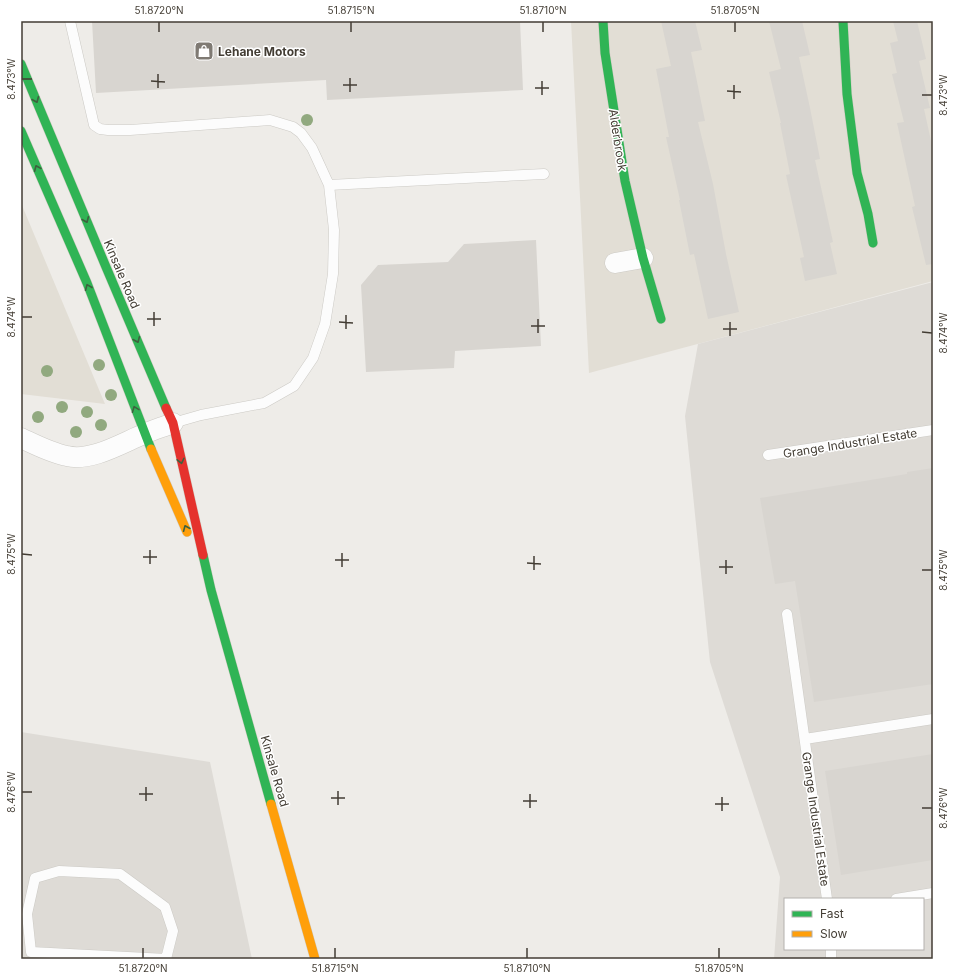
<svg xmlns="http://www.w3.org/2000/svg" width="954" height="980" font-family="Inter,sans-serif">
<rect width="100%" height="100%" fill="#eeece8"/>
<path fill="#e2ded5" d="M571,21H933V281L589,373Z
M21,203L105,404L21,394Z"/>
<path fill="#dedbd6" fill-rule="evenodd" d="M933,282V959H774L780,877L710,662L685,416L698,344ZM785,899H923V949H785Z
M21,732L210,762L252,959H21Z"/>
<path fill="#d8d5d0" d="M92,21H520L523,90L327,100L326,80L96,93Z
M661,21H695L702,50L691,52L705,121L698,122L713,184L726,254L739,312L708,319L694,254L690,255L679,200H680L666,137H669L656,69L671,66Z
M769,21H802L810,55L799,57L810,108L820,159L815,160L833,242L830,243L837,274L805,281L800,258L804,257L786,175L790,174L780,123H781L769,72L781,69Z
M893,21H917L926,59L919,61L930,108L924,109L933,150V264L926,265L912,207L915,206L897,123L904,122L892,74L897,73L890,43L898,41Z
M536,240L541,346L455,351L454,368L366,372L361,285L378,265L448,262L464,244Z
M933,468V684L814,702L795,581L775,584L760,498L907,474V472Z
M933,754V860L841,875L825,771Z"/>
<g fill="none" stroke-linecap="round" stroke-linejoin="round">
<g stroke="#cccac5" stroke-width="11">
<path id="lane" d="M70,21L94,125L100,129L108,130H130L270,120L293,127L301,133L312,148L329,185L334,230L333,274L325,324L313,358L294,386L264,403L201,415L173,423
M329,185L544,174
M768,455L933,430
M787,614L827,899
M805,739L933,719
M896,899L933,893
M831,949V959
M166,959L173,931L165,907L120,874L59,871L35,878L27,914L31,952L166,959H167"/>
</g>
<g stroke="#cccac5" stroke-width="21">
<path id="street" d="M615,263L643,258
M21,438C36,445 51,453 67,456C91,462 122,443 144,434C153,430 163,427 173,423"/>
</g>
<g stroke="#cfcac0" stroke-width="10">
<path id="fast" d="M603,21L605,53L625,181L643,258L661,319
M843,21L847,94L857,173L868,214L873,243
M21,64L106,267L166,408
M21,131L87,283L151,449
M203,555L211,590L271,804"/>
</g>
<g stroke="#cfcac0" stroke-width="10">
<path id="slow" d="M151,449L187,532
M271,804L315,959"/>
</g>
<g stroke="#cfcac0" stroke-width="10">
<path id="jam" d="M166,408L173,423L203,555"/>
</g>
<use href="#lane" stroke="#fcfcfc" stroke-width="10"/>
<use href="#street" stroke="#fcfcfc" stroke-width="20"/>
<use href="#fast" stroke="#30b455" stroke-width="9"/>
<use href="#slow" stroke="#ff9f0a" stroke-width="9"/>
<use href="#jam" stroke="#e5322d" stroke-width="9"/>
</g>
<g fill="#91a97f">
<circle cx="307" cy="120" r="6"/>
<circle cx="99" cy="365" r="6"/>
<circle cx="47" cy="371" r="6"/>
<circle cx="111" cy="395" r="6"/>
<circle cx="62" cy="407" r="6"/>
<circle cx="87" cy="412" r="6"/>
<circle cx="38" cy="417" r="6"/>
<circle cx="101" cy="425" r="6"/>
<circle cx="76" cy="432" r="6"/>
</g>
<defs><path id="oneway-chevron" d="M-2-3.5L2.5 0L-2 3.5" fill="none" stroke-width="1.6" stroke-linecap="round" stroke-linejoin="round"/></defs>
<g stroke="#3d613e">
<use href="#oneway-chevron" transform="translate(36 100) rotate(67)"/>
<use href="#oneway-chevron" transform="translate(37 168) rotate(-113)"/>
<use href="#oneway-chevron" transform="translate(86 220) rotate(67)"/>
<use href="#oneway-chevron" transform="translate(88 287) rotate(-112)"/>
<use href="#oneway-chevron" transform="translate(137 340) rotate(67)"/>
<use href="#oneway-chevron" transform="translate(135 409) rotate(-111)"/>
<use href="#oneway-chevron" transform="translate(181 461) rotate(77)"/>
<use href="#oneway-chevron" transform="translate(186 528) rotate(-113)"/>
</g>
<path fill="none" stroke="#433d34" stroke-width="1.5" d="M159,32V22M351,32V22M543,32V22M735,32V22M22,79H32M151,81L165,82M343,85H357M158,88V74M535,88H549M727,91L741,92M350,92V78M542,95V81M922,95H932M734,99V85M22,317H32M147,319H161M339,322L353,323M154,326V312M531,326H545M346,329V315M723,329H737M922,332L932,333M538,333V319M730,336V322M22,554L32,555M143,557H157M335,560H349M527,563L541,564M150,564V550M342,567V553M719,567H733M534,570V556M922,570H932M726,574V560M22,792H32M139,794H153M331,798H345M146,801V787M523,801H537M715,804H729M338,805V791M530,808V794M922,808H932M722,811V797M143,958V948M335,958V948M527,958V948M719,958V948"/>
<defs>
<g id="shop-square" transform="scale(1)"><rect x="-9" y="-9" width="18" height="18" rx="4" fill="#7f7a73" stroke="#fff"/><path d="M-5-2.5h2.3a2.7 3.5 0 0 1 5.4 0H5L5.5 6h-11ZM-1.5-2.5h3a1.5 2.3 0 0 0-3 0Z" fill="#fff"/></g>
</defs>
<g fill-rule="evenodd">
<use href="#shop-square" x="204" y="51"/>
</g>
<g text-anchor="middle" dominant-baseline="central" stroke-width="3" stroke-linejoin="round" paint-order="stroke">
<g font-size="12" font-weight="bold" fill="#433d34" stroke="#fff" text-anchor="start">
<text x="218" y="51">Lehane Motors</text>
</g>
<g font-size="12" fill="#433d34" stroke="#fff">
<text transform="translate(618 140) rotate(81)">Alderbrook</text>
<text transform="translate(122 274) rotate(67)">Kinsale Road</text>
<text transform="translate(850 443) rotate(-9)">Grange Industrial Estate</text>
<text transform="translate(275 771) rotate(74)">Kinsale Road</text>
<text transform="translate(816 819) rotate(82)">Grange Industrial Estate</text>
</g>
</g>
<rect width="954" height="980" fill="none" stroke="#ffffff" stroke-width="44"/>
<rect x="784" y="898" width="140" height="52" fill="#ffffff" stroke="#b4b1ae"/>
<rect x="792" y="911" width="20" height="6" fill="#30b455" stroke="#b4b1ae"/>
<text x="820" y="918" font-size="12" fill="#433d34">Fast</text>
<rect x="792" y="931" width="20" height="6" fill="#ff9f0a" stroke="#b4b1ae"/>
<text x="820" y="938" font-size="12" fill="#433d34">Slow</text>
<rect x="22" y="22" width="910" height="936" fill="none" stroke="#433d34" stroke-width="1.5"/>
<g font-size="10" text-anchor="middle" fill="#433d34">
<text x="159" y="14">51.8720°N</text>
<text x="351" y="14">51.8715°N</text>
<text x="543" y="14">51.8710°N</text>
<text x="735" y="14">51.8705°N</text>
<text transform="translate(11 79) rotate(-90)" y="4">8.473°W</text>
<text transform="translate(943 95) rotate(-90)" y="4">8.473°W</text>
<text transform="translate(11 317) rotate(-90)" y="4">8.474°W</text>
<text transform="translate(943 333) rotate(-90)" y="4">8.474°W</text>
<text transform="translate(11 554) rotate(-90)" y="4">8.475°W</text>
<text transform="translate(943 570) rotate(-90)" y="4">8.475°W</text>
<text transform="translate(11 792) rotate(-90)" y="4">8.476°W</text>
<text transform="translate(943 808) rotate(-90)" y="4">8.476°W</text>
<text x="143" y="972">51.8720°N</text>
<text x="335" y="972">51.8715°N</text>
<text x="527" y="972">51.8710°N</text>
<text x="719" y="972">51.8705°N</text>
</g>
</svg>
